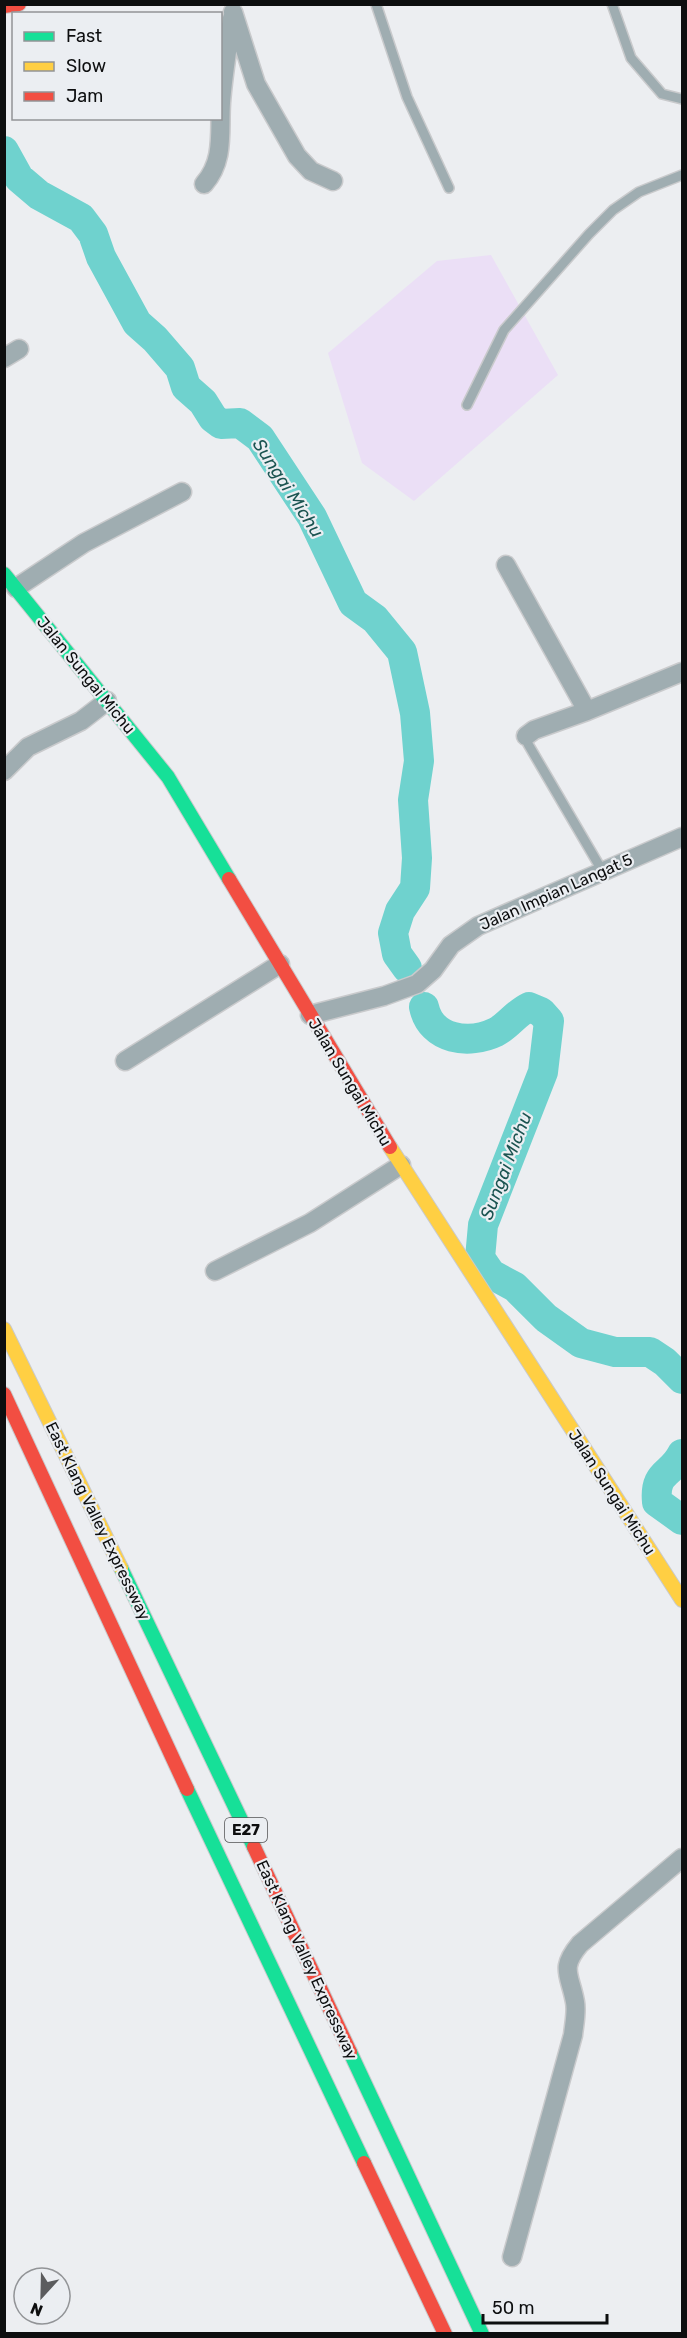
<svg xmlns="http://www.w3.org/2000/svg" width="687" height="2338" font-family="Rubik,sans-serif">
<rect width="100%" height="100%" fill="#eceef1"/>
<path fill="#ebdff6" d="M491,255L558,375L414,501L362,463L328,353L437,261Z"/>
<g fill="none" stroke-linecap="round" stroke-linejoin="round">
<path stroke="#6fd2ce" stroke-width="30" d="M4,151L19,178L39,195L81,218L93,234L101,257L137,323L155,339L180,368L186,387L203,402L213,418L221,424L240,423L260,438L312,517L353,603L375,619L402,652L415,713L419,761L413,800L417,858L415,888L400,911L393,933L397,954L407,968
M424,1007C431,1040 469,1045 496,1032C508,1026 516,1013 529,1007L541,1012L549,1021L543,1072L483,1225L480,1258L491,1274L515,1287L546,1318L581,1343L615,1352H650L665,1362L682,1379
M682,1454C671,1476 654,1471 657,1502L682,1520"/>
<g stroke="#c9cacc" stroke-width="12">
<path id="lane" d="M376,4L407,97L449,188
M612,4L631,58L662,94L682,99
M467,405L504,330L589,234L613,210L639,192L682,175
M526,736L528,744L603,872"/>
</g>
<g stroke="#c9cacc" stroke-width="21">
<path id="street" d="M233,12L256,84L297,156L311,171L333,181
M204,184C225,160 219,132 221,103C223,75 228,46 232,18
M4,358L19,349
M506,565L587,711
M16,588L84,543L182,492
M526,736L534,730L587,711L682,672
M4,771L28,747L81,721L107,701
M310,1015L384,996L417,984L433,970L451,945L478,926L682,837
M125,1061L280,964
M215,1271L310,1223L401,1165
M512,2257L573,2035C574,2025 577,2012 575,2002C570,1974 559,1969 580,1944L682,1858"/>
</g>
<g stroke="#c9cacc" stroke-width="16">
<path id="fast" d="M4,574L168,777L229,879
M121,1568L254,1847
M187,1789L364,2163
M350,2052L482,2334"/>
</g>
<g stroke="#c9cacc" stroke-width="16">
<path id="slow" d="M390,1147L682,1600
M4,1329L121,1568"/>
</g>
<g stroke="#c9cacc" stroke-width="16">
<path id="jam" d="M4,6L19,4
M229,879L390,1147
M4,1394L187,1789
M254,1847L350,2052
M364,2163L445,2334"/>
</g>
<use href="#lane" stroke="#9fadb1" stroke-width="9"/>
<use href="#street" stroke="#9fadb1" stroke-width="18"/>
<use href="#fast" stroke="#16e098" stroke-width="14"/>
<use href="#slow" stroke="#ffcf43" stroke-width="14"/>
<use href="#jam" stroke="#f24e42" stroke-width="14"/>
</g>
<g text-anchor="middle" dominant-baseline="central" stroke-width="4.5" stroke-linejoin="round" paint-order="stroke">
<rect fill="#ebeef2" stroke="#505153" stroke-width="1.5" x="225" y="1818" width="42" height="24" rx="4.5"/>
<g font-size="15" font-weight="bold" fill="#0d0e0f">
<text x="246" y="1830">E27</text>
</g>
<g font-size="16" fill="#0d0e0f" stroke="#ebeef2">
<text transform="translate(86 675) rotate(51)">Jalan Sungai Michu</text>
<text transform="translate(556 892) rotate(-24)">Jalan Impian Langat 5</text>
<text transform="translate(350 1082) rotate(59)">Jalan Sungai Michu</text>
<text transform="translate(612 1492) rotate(57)">Jalan Sungai Michu</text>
<text transform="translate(98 1521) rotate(64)">East Klang Valley Expressway</text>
<text transform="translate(307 1960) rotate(65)">East Klang Valley Expressway</text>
</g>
<g font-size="18" font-style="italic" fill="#1b5451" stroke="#ebeef2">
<text transform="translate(288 488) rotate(57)">Sungai Michu</text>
<text transform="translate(506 1166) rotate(-69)">Sungai Michu</text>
</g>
</g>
<rect width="687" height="2338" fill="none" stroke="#0d0e0f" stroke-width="12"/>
<rect x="12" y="12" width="210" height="108" fill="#ebeef2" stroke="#929497" stroke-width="1.5"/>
<rect x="24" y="32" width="30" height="9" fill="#16e098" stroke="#929497" stroke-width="1.5"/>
<text x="66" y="42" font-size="18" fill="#0d0e0f">Fast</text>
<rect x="24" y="62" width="30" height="9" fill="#ffcf43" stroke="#929497" stroke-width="1.5"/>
<text x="66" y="72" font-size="18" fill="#0d0e0f">Slow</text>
<rect x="24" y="92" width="30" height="9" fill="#f24e42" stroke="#929497" stroke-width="1.5"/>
<text x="66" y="102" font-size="18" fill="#0d0e0f">Jam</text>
<g transform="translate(42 2296) rotate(202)"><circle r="28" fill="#ebeef2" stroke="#929497" stroke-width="1.5"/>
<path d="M0-4.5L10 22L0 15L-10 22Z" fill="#5b5c5e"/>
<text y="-9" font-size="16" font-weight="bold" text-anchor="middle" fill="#0d0e0f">N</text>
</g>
<path d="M483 2314v9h124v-9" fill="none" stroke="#0d0e0f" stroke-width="3"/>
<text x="492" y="2314" font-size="18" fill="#0d0e0f" stroke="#ebeef2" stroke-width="4.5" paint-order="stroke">50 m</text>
</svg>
